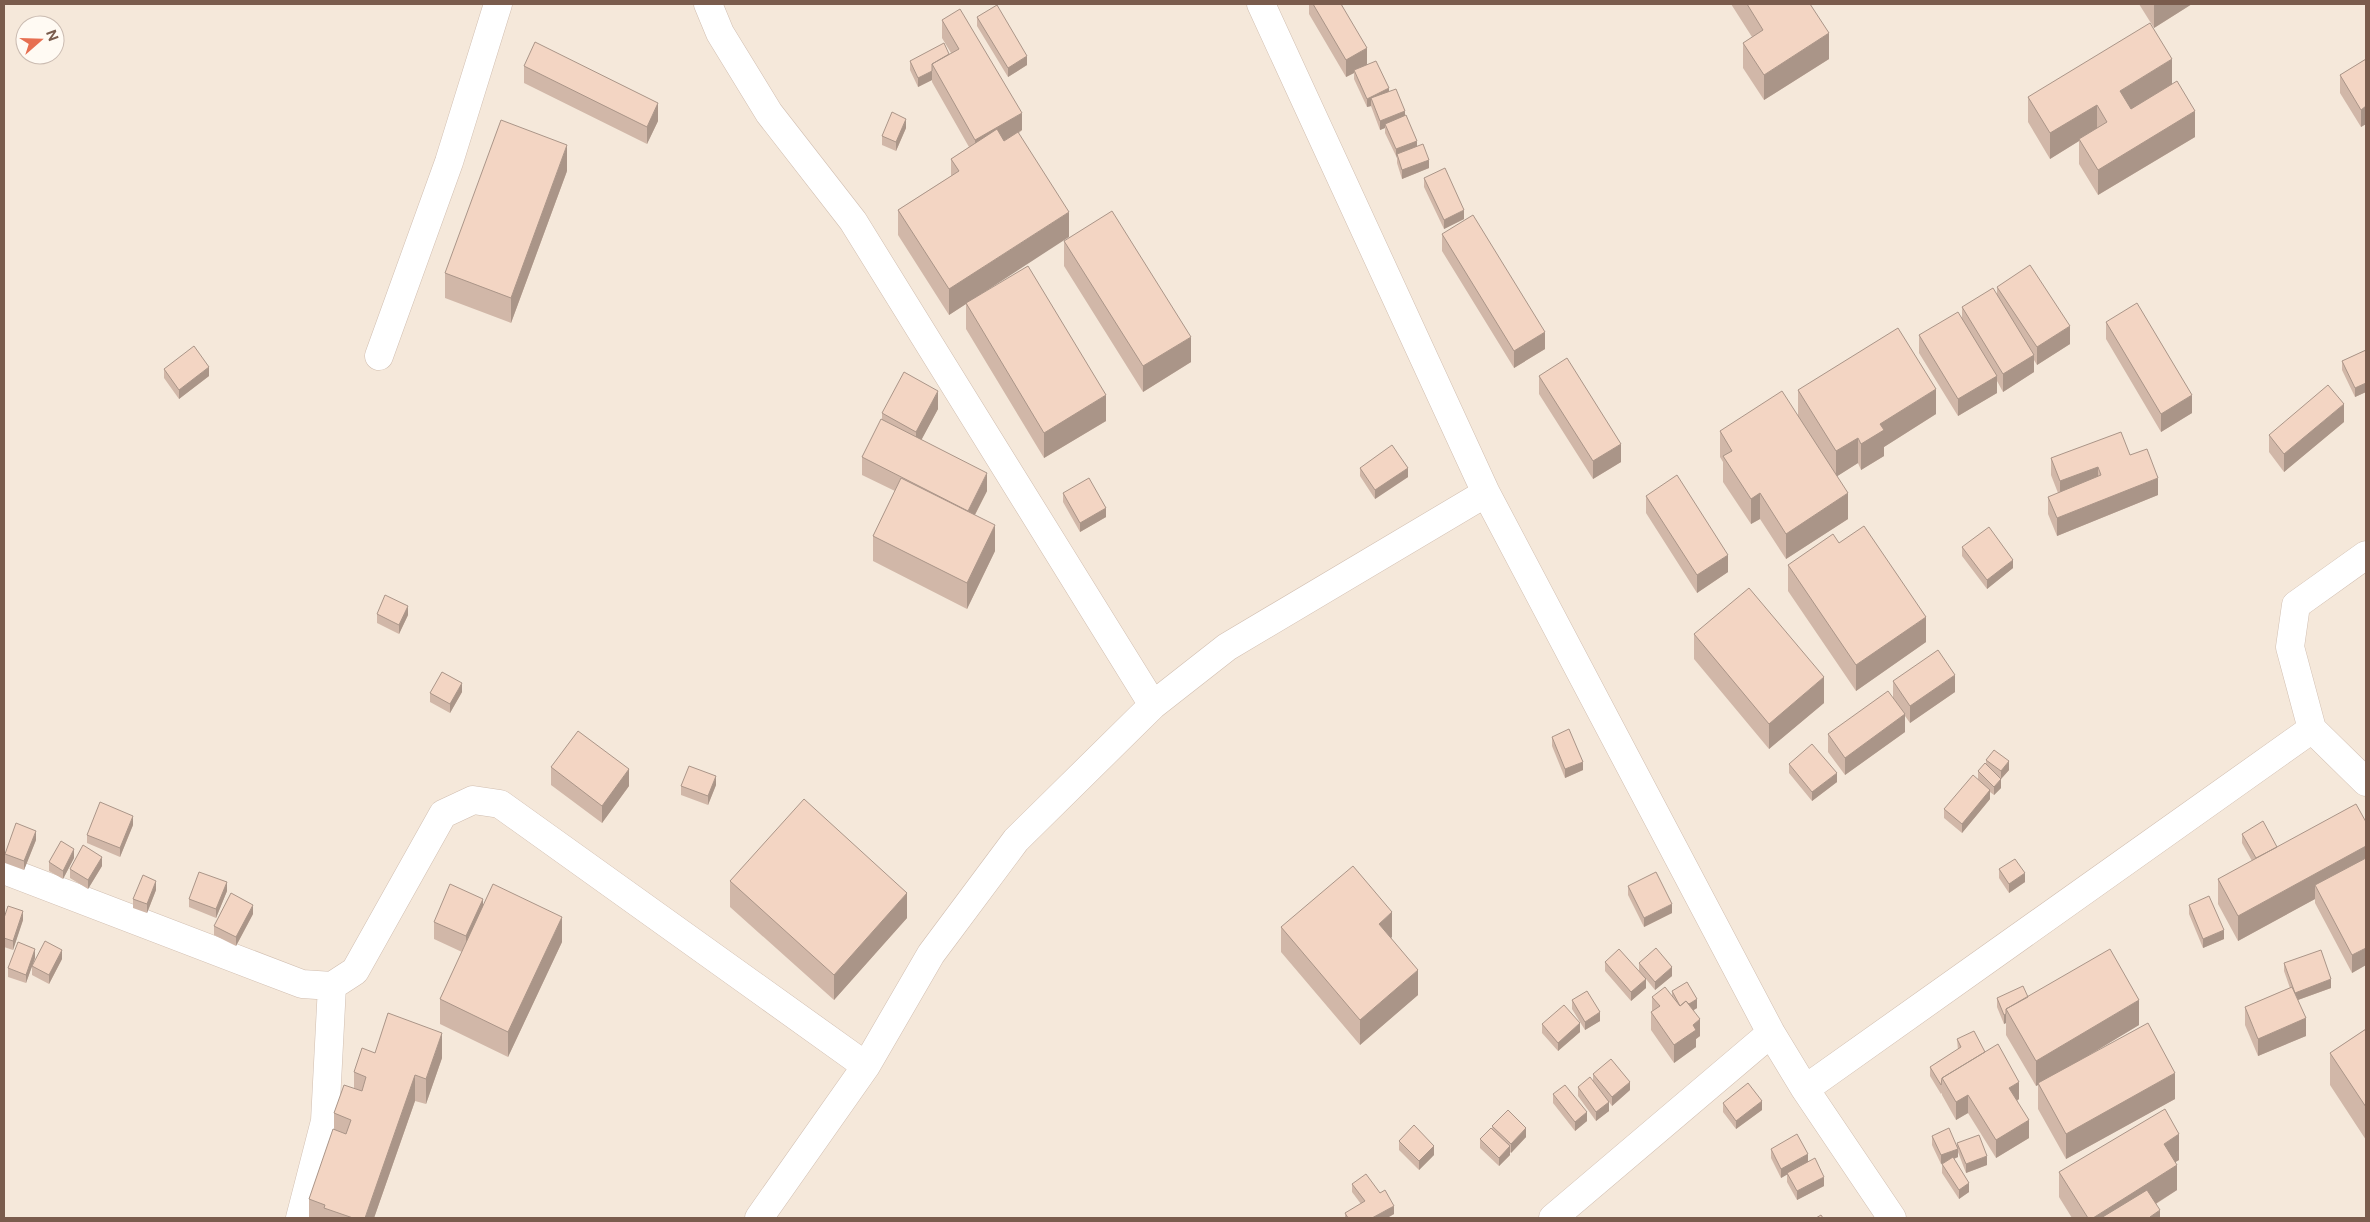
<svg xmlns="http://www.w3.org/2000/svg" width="2370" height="1222" font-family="'Public Sans',sans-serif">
<rect width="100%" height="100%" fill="#fdf6ec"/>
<path fill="#f5e8da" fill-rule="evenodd" d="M4,4H2366V1218H4ZM25,25H55V55H25Z"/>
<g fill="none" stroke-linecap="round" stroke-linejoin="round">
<g stroke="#d1beb0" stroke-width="29">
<path id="minor" d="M708,4L720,33L769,113L853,221L1153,705
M1261,4L1486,493L1771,1033L1805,1089L1892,1218
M379,356L449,162L498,4
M2312,729L2366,782
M4,870L302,984L332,986L355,971L443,814L473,800L500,804L866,1066
M1805,1089L2312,729L2290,647L2296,605L2366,555
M300,1218L325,1121L332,986
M759,1218L866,1066L931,954L1016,840L1153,705L1227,647L1486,493
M1553,1218L1771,1033"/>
</g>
<use href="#minor" stroke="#fff" stroke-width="28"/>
</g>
<path fill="#d1b7a8" d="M1309,4H1341L1367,65L1389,91L1405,116L1417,146L1429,168L1402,179L1397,163V158L1385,133V128L1380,130L1371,106L1367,107L1354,79V73L1346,77L1309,14Z
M1731,4H1810L1829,59L1764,100L1743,68V43L1752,37Z
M2139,4H2192L2154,28Z
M977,17L1027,65L1008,77L977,26Z
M942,20L1022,130L1019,133L976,297L1106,421L1044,458L966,329V304L949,315L898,235V210L951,176V159L969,147L932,82V80L918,87L910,70V61L949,54L951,53L942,38Z
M2366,59V124L2361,127L2340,93V75Z
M524,66L658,121L647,144L524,83Z
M2172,84L2195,137L2098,195L2079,164V141L2050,159L2028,122V97Z
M906,128L896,151L882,145V136Z
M567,171L511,323L445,298V273Z
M1424,178L1464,219L1444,229L1424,187Z
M1442,234L1545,349L1514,368L1442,251Z
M1064,241L1191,362L1143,392L1064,266Z
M1997,287L2070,344L2037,365L2034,360V372L2003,392L1997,381V393L1958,416L1919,353V335L1962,318V307L1997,296Z
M2106,322L2192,413L2161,432L2106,339Z
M2366,350V392L2355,397L2342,370V361Z
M164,369L209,376L179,399L164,378Z
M1539,376L1621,462L1593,479L1539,394Z
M1798,390L1936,414L1884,447V456L1861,470L1858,463L1837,476L1848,519L1786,559L1760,519L1751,524L1723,482V462L1720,457V431L1798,415Z
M938,409L921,440L987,491L975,515L995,551L967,609L873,561V536L895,491L862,475V457L882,419V413Z
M2344,422L2284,472L2269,452V435Z
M2130,455L2158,495L2057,536L2048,514V497L2058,493L2051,475V458Z
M1360,468L1408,477L1375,499L1360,476Z
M1063,493L1106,517L1080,532L1063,502Z
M1646,496L1728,572L1697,593L1646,513Z
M1839,543L1926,642L1856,691L1788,591V565Z
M1962,547L2013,568L1987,589L1962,556Z
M377,614L408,615L399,634L377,623Z
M1694,634L1824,703L1769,749L1694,659Z
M1893,681L1955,692L1910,723L1905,716V732L1845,775L1828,752V734L1893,698Z
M462,692L450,713L430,702V693Z
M1552,737L1583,770L1565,778L1552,746Z
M1986,760L2009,770L2001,779V788L1994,795L1990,792V799L1962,833L1944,818V809L1978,779V771L1986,765Z
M1789,764L1837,782L1812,801L1789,773Z
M551,767L629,786L602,823L551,785Z
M716,785L708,805L681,795V786Z
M2366,822V965L2352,973L2315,903V899L2238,941L2218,904V879L2252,861L2242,843V834L2277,847Z
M133,825L120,857L87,843V835Z
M36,840L24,870L5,863V854Z
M74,858L63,879L49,871V862Z
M102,866L88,889L70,878V869Z
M1999,869L2025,882L2009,893L1999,878Z
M730,881L907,918L834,1000L730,907Z
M1628,886L1672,913L1644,927L1628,895Z
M156,890L147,913L133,908V899Z
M227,891L216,918L189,907V899Z
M2189,905L2224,939L2203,948L2189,914Z
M483,908L562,942L508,1057L440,1024V999L462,952L434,939V922Z
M253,914L236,946L214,935V926Z
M4,918L23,920L13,950L4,947Z
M1281,927L1392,937L1391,938L1418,995L1360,1045L1281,952Z
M35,958L26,983L8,977V968Z
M62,959L49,984L32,975V966Z
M1605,962L1639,972V963L1672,976L1655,990L1646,979V988L1631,1001L1605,971Z
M2284,963L2331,988L2298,1000L2306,1036L2258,1056L2245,1025V1007L2290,988L2284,971Z
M1672,991L1697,1008L1694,1010L1700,1036L1696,1039V1047L1674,1063L1651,1030V1012L1652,1011V997L1672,996Z
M2028,997L2139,1025L2086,1057L2175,1099L2066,1159L2038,1109V1085L2036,1086L2006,1035V1023L2004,1024L1997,1007V998Z
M1572,1000L1600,1021L1585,1030L1572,1009Z
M1542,1024L1580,1032L1558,1051L1542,1033Z
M2366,1029V1140L2330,1085V1053Z
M1957,1039L1985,1052L2019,1099L2017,1101L2029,1138L1996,1158L1968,1113L1956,1120L1942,1095V1093L1941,1094L1930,1076V1067L1958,1050Z
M375,1053L442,1058L426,1104L415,1101L374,1218H309V1199L334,1130V1113L354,1088V1072Z
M1593,1074L1630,1090L1612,1106L1609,1102V1111L1596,1121L1578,1096V1087L1593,1081Z
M1553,1094L1587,1121L1575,1131L1553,1103Z
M1723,1103L1762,1110L1736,1129L1723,1112Z
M1492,1126L1526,1137L1511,1153L1510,1152V1155L1499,1166L1480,1148V1139L1492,1129Z
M1932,1136L1957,1148V1143L1987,1165L1966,1173L1958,1152V1157L1954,1159L1969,1192L1959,1199L1942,1173V1164L1944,1163L1941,1164L1932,1145Z
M1399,1141L1434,1155L1419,1170L1399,1150Z
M1771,1149L1808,1162L1824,1186L1797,1200L1787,1182V1174L1781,1178L1771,1158Z
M2179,1160L2175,1162L2177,1190L2156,1204L2160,1218H2072L2059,1197V1172Z
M1352,1184L1380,1193L1394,1214L1387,1218H1345V1213L1361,1204L1352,1192Z"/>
<path fill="#aa9588" d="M2154,4H2192L2154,28Z
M1829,33V59L1764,100V75Z
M1367,48V65L1354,70V73L1346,77V60Z
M1027,56V65L1008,77V68Z
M2172,59V85L2120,116V91Z
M932,71V80L918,87V78Z
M1389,88V97L1371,98V106L1367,107V99Z
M658,103V121L647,144V127Z
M2097,105V130L2079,139V141L2050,159V133Z
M2366,106V124L2361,127V110Z
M1405,111V120L1385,124V128L1380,130V121Z
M2195,111V137L2098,195V170Z
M1022,113V130L975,158V140Z
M906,119V128L896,151V142Z
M1417,141V150L1397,154L1396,158V149Z
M567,145V171L511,323V298Z
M1429,160V168L1402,179V170Z
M1464,210V219L1444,229V220Z
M1069,212V237L949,315V289Z
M2070,326V344L2037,365V347Z
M1545,332V349L1514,368V351Z
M1191,337V362L1143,392V366Z
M2034,355V372L2003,392V374Z
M209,367V376L179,399V390Z
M1997,376V393L1958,416V399Z
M2366,383V392L2355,397V388Z
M1936,389V414L1884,447V456L1861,470V444L1880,424Z
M938,391V409L916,450V432Z
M1106,395V421L1044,458V433Z
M2192,395V413L2161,432V414Z
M2344,404V422L2284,472V454Z
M1858,438V463L1836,477V451Z
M1621,444V462L1593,479V461Z
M2098,467V484L2060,498V481Z
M1408,468V477L1375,499V490Z
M987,473V491L968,528V511Z
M2158,478V495L2057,536V518Z
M1760,493V519L1751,524V499Z
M1848,493V519L1786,559V534Z
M1106,508V517L1080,532V523Z
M995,525V551L967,609V583Z
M1728,555V572L1697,593V575Z
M2013,560V568L1987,589V580Z
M408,606V615L399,634V625Z
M1926,617V642L1856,691V665Z
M1955,675V692L1910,723V706Z
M1824,677V703L1769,749V724Z
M462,683V692L450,713V704Z
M1905,714V732L1845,775V758Z
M2009,761V770L2001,779V788L1994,795V787L2001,779V771Z
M1583,762V770L1565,778V769Z
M629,769V786L602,823V806Z
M1837,773V782L1812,801V792Z
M716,776V785L708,805V796Z
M1990,790V799L1962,833V824Z
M133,816V825L120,857V848Z
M36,831V840L24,870V861Z
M2366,846V871L2315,885V899L2238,941V916Z
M74,849V858L63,879V871Z
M102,857V866L88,889V880Z
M2025,873V882L2009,893V884Z
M156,881V890L147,913V904Z
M227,882V891L216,918V909Z
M907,893V918L834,1000V975Z
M483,899V916L466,954V936Z
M1672,904V913L1644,927V918Z
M253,905V914L236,946V937Z
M23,911V920L13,950V941Z
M1392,912V937L1379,949V924Z
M562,917V942L508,1057V1032Z
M2224,930V939L2203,948V939Z
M2366,948V965L2352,973V955Z
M35,949V958L26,983V975Z
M62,950V959L49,984V975Z
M1672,967V976L1655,990V982Z
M1418,970V995L1360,1045V1020Z
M1646,979V988L1631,1001V992Z
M2331,979V988L2295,1001V993Z
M1697,999V1008L1682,1017V1008Z
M2139,1000V1025L2039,1085L2038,1083V1085L2036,1086V1061Z
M1600,1012V1021L1585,1030V1022Z
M2006,1014V1023L2004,1024V1015Z
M2306,1018V1036L2258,1056V1039Z
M1700,1019V1036L1696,1039V1047L1674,1063V1045L1693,1025Z
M1580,1023V1032L1558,1051V1043Z
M442,1033V1058L426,1104V1079Z
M2175,1073V1099L2066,1159V1134Z
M415,1075V1101L374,1218H365Z
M1630,1082V1090L1612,1106V1097Z
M2019,1082V1099L2009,1105V1088Z
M1968,1095V1113L1956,1120V1102Z
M1762,1101V1110L1736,1129V1121Z
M1609,1102V1111L1596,1121V1112Z
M1587,1112V1121L1575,1131V1122Z
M2029,1120V1138L1996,1158V1140Z
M1526,1128V1137L1511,1153V1144Z
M2179,1134V1160L2164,1169V1144Z
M1434,1146V1155L1419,1170V1161Z
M1510,1146V1155L1499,1166V1158Z
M1958,1149V1157L1941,1164V1155Z
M1808,1154V1163L1781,1178V1169Z
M1987,1156V1165L1966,1173V1164Z
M2177,1165V1190L2133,1218H2093Z
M1824,1177V1186L1797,1200V1191Z
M1969,1183V1192L1959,1199V1190Z
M1394,1206V1214L1387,1218H1372Z
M2160,1210V1218H2150V1217Z"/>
<path fill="#f3d5c3" stroke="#aa9588" d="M1313,4H1341L1367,48L1346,60Z
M1747,4H1810L1829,33L1764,75L1743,43L1763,30Z
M997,5L1027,56L1008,68L977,17Z
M960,9L1022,113L975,140L932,64L959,49L942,20Z
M2150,23L2172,59L2120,91L2131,109L2177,81L2195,111L2098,170L2079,139L2107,122L2097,105L2050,133L2028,97Z
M535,42L658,103L647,127L524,66Z
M944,43L949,54L932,64V71L918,78L910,61Z
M2366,59V106L2361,110L2340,75Z
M1376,61L1389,88L1367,99L1354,70Z
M1396,89L1405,111L1380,121L1371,98Z
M892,112L906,119L896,142L882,136Z
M1406,115L1417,141L1396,149L1385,124Z
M501,120L567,145L511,298L445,273Z
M997,129L1004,141L1018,132L1069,212L949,289L898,210L959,171L951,159Z
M1423,144L1429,160L1402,170L1397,154Z
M1445,168L1464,210L1444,220L1424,178Z
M1112,211L1191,337L1143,366L1064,241Z
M1473,215L1545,332L1514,351L1442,234Z
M2030,265L2070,326L2037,347L1997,287Z
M1028,266L1106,395L1044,433L966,303Z
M1993,288L2034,355L2003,374L1962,307Z
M2137,303L2192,395L2161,414L2106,322Z
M1958,312L1997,376L1958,399L1919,335Z
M1898,328L1936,389L1880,424L1884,430L1861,444L1858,438L1836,451L1798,390Z
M194,346L209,367L179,390L164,369Z
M2366,350V383L2355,388L2342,361Z
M1567,358L1621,444L1593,461L1539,376Z
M904,372L938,391L916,432L882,413Z
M2328,385L2344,404L2284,454L2269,435Z
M1782,391L1848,493L1786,534L1760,493L1751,499L1723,456L1732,451L1720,431Z
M881,419L987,473L968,511L862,457Z
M2121,432L2130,455L2147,449L2158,478L2057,518L2048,497L2101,475L2098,467L2060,481L2051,458Z
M1392,445L1408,468L1375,490L1360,468Z
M1677,475L1728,555L1697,575L1646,496Z
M901,478L995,525L967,583L873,536Z
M1089,478L1106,508L1080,523L1063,493Z
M1864,526L1926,617L1856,665L1788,565L1833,534L1839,543Z
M1989,527L2013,560L1987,580L1962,547Z
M1749,588L1824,677L1769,724L1694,634Z
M385,595L408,606L399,625L377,614Z
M1938,650L1955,675L1910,706L1893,681Z
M442,672L462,683L450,704L430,693Z
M1888,691L1905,714L1845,758L1828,734Z
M1569,729L1583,762L1565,769L1552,737Z
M578,731L629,769L602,806L551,767Z
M1812,744L1837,773L1812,792L1789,764Z
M1994,750L2009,761L2001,771L1986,760Z
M1985,763L2001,779L1994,787L1978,771Z
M689,766L716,776L708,796L681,786Z
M1973,775L1990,790L1962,824L1944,809Z
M804,799L907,893L834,975L730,881Z
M100,802L133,816L120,848L87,835Z
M2356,804L2366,822V846L2238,916L2218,879Z
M2263,821L2277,847L2256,858L2242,834Z
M16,823L36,831L24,861L5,854Z
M61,841L74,849L63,871L49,862Z
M83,845L102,857L88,880L70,869Z
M2366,858V948L2352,955L2315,885Z
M2015,859L2025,873L2009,884L1999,869Z
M1353,866L1392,912L1379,924L1418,970L1360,1020L1281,927Z
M199,872L227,882L216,909L189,899Z
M1656,872L1672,904L1644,918L1628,886Z
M143,875L156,881L147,904L133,899Z
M450,884L483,899L466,936L434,922Z
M493,884L562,917L508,1032L440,999Z
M231,893L253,905L236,937L214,926Z
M2209,896L2224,930L2203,939L2189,905Z
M8,906L23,911L13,941L4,938V918Z
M45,941L62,950L49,975L32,966Z
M18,942L35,949L26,975L8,968Z
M1656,948L1672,967L1655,982L1639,963Z
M1619,949L1646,979L1631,992L1605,962Z
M2110,949L2139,1000L2036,1061L2006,1009Z
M2321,950L2331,979L2295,993L2284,963Z
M1687,982L1697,999L1689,1004L1686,1001L1680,1006L1672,991Z
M2023,986L2028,997L2006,1009V1014L2004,1015L1997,998Z
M1665,987L1680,1006L1686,1001L1700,1019L1693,1025L1696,1030L1674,1045L1651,1012L1660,1006L1652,997Z
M2292,987L2306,1018L2258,1039L2245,1007Z
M1587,991L1600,1012L1585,1022L1572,1000Z
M1564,1005L1580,1023L1558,1043L1542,1024Z
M388,1013L442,1033L426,1079L415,1075L365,1218H353L324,1208L325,1205L309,1199L333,1129L346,1134L351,1120L334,1113L344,1085L362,1091L366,1077L354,1072L362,1048L375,1053Z
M2148,1023L2175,1073L2066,1134L2038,1083Z
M2366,1029V1107L2330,1053Z
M1974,1031L1985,1052L1942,1078L1941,1085L1930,1067L1961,1047L1957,1039Z
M1998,1044L2019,1082L2009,1088L2029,1120L1996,1140L1968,1095L1956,1102L1942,1078Z
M1611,1059L1630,1082L1612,1097L1593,1074Z
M1590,1077L1609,1102L1596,1112L1578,1087Z
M1748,1083L1762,1101L1736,1121L1723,1103Z
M1565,1085L1587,1112L1575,1122L1553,1094Z
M2165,1109L2179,1134L2164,1144L2177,1165L2093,1218H2088L2059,1172Z
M1508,1110L1526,1128L1511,1144L1492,1126Z
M1414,1125L1434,1146L1419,1161L1399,1141Z
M1491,1128L1510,1146L1499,1158L1480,1139Z
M1949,1128L1958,1149L1941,1155L1932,1136Z
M1797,1134L1808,1154L1781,1169L1771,1149Z
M1979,1135L1987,1156L1966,1164L1957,1143Z
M1953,1157L1969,1183L1959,1190L1942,1164Z
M1815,1158L1824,1177L1797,1191L1787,1173Z
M1366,1174L1380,1193L1385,1190L1394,1206L1372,1218H1348L1345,1213L1365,1201L1352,1184Z
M2147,1190L2160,1210L2150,1217V1218H2101Z
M1821,1215L1823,1218H1816Z"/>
<rect width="2370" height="1222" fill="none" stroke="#7a5c4d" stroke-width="10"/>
<g transform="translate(40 40) rotate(70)"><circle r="24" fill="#fffaf3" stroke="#cabbb1"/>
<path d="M0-4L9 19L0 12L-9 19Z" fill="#e76f51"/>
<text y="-8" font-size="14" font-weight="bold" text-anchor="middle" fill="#7a5c4d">N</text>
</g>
</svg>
